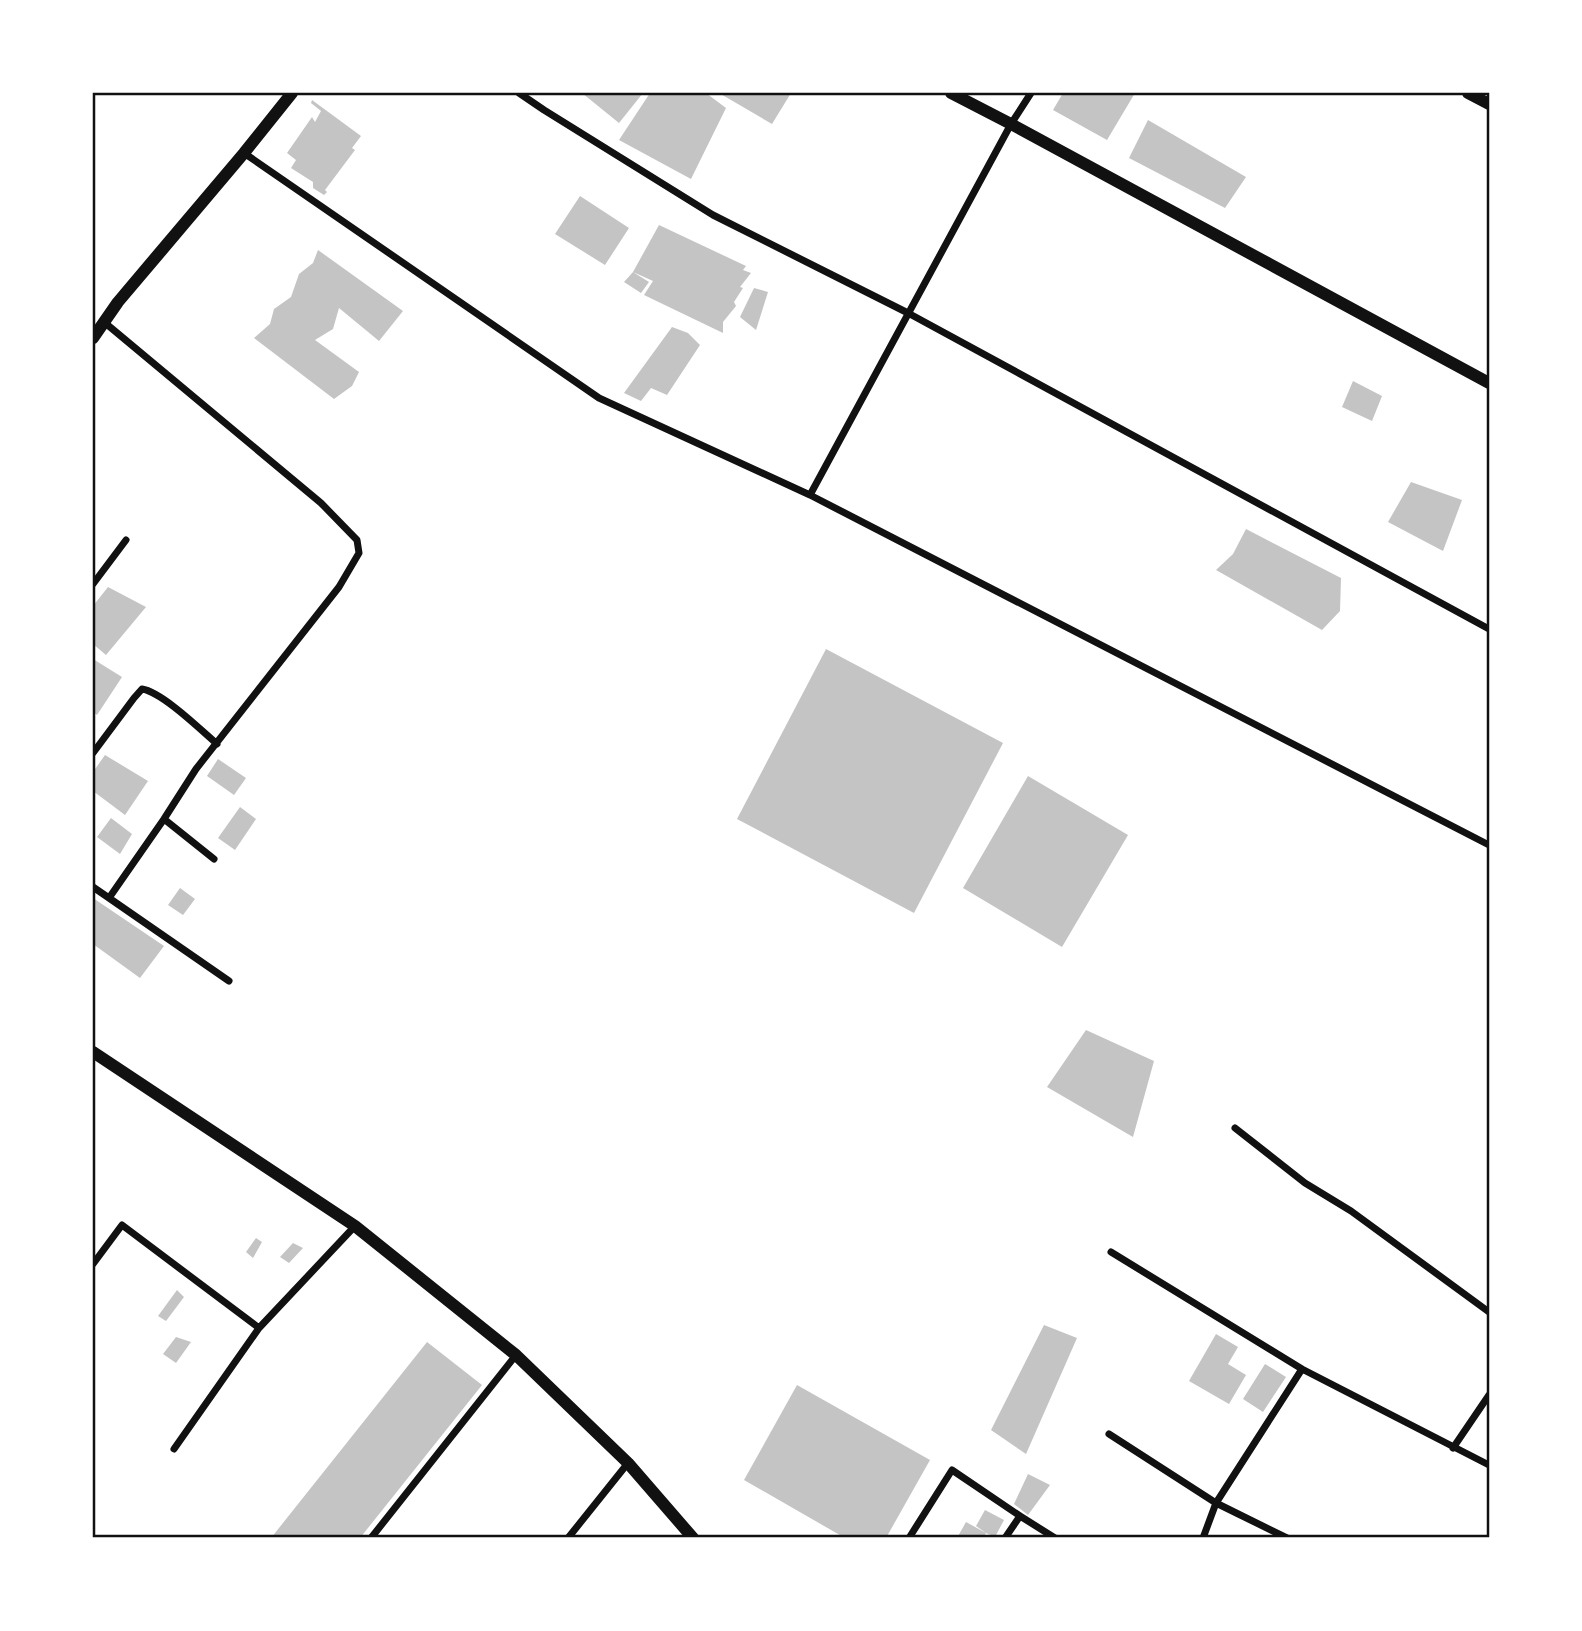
<svg xmlns="http://www.w3.org/2000/svg" width="1582" height="1631" font-family="Commissioner,sans-serif">
<rect width="100%" height="100%" fill="#fff"/>
<path fill="#c4c4c4" d="M582,93H643L619,123Z
M650,93H706L726,108L691,179L619,140Z
M719,93H791L772,124Z
M1063,93H1135L1107,140L1053,110Z
M312,100L361,136L352,148L355,150L325,190L327,192L324,195L313,188V182L291,168L296,160L287,153L312,117L315,122L321,111L311,103Z
M1148,120L1246,177L1225,208L1129,158Z
M580,196L629,228L605,265L555,234Z
M659,225L746,266L743,270L751,273L740,287L743,288L734,302L736,306L723,322V333L644,295L653,281L633,272Z
M318,250L403,311L379,341L339,308L333,329L315,340L359,372L352,386L334,399L254,338L270,324L274,309L291,297L299,274L313,263Z
M633,272L649,282L641,293L624,282Z
M754,288L768,292L756,330L740,317Z
M672,327L688,333L700,345L667,395L651,388L641,401L624,393Z
M1353,381L1382,396L1372,421L1342,407Z
M1411,482L1462,500L1443,551L1388,522Z
M1246,529L1341,578L1340,611L1322,630L1216,570L1233,554Z
M108,587L146,607L106,655L93,644V606Z
M826,649L1003,743L914,913L737,819Z
M93,659L122,677L97,715L93,712Z
M105,755L148,781L125,815L93,791V772Z
M218,759L246,778L234,795L207,776Z
M1028,776L1128,835L1062,947L963,888Z
M240,807L256,819L235,850L218,838Z
M111,818L132,834L120,854L97,837Z
M180,888L195,899L183,915L168,905Z
M93,898L164,946L140,978L93,944Z
M1086,1030L1154,1061L1133,1137L1047,1087Z
M256,1238L262,1242L253,1258L246,1252Z
M293,1243L303,1248L289,1263L280,1257Z
M177,1290L184,1297L166,1321L158,1316Z
M1044,1325L1077,1338L1026,1454L991,1430Z
M1216,1334L1238,1347L1228,1364L1246,1375L1229,1404L1189,1381Z
M176,1337L191,1342L176,1363L163,1354Z
M427,1342L482,1385L360,1538H271Z
M1265,1364L1286,1377L1263,1412L1243,1399Z
M797,1385L930,1460L886,1538H845L744,1480Z
M1028,1474L1050,1485L1028,1515L1014,1504Z
M985,1510L1004,1520L995,1537L986,1533L983,1538H957L966,1522L986,1533L976,1526Z"/>
<g fill="none" stroke-linecap="round" stroke-linejoin="round">
<path stroke="#111" stroke-width="7" d="M519,93L544,110L713,215L908,313L1489,629
M244,153L599,398L810,495L1489,845
M810,495L1011,124L1031,93
M93,584L126,540
M93,753L134,698L142,689C162,692 201,730 217,744
M164,819L214,859
M93,887L109,898L164,819L196,769L339,587L359,553L357,540L321,503L104,322
M109,898L229,981
M1235,1128L1305,1183L1351,1211L1489,1312
M1111,1252L1302,1369
M93,1264L122,1225L259,1328
M1109,1434L1216,1503L1203,1538
M1453,1448L1489,1395
M174,1449L259,1328L355,1226
M1020,1516L1055,1538
M371,1538L516,1355
M568,1538L628,1463
M909,1538L952,1470L1020,1516L1005,1538
M1287,1538L1216,1503L1302,1369L1489,1465"/>
<path stroke="#111" stroke-width="12" d="M951,93L1011,124L1489,383
M93,338L118,302L244,153L292,93
M93,1052L355,1226L516,1355L628,1463L693,1538"/>
<path stroke="#111" stroke-width="12" d="M1468,93L1489,104"/>
</g>
<rect width="1582" height="1631" fill="none" stroke="#ffffff" stroke-width="189"/>
<rect x="94" y="94" width="1394" height="1442" fill="none" stroke="#111" stroke-width="2.5"/>
</svg>
